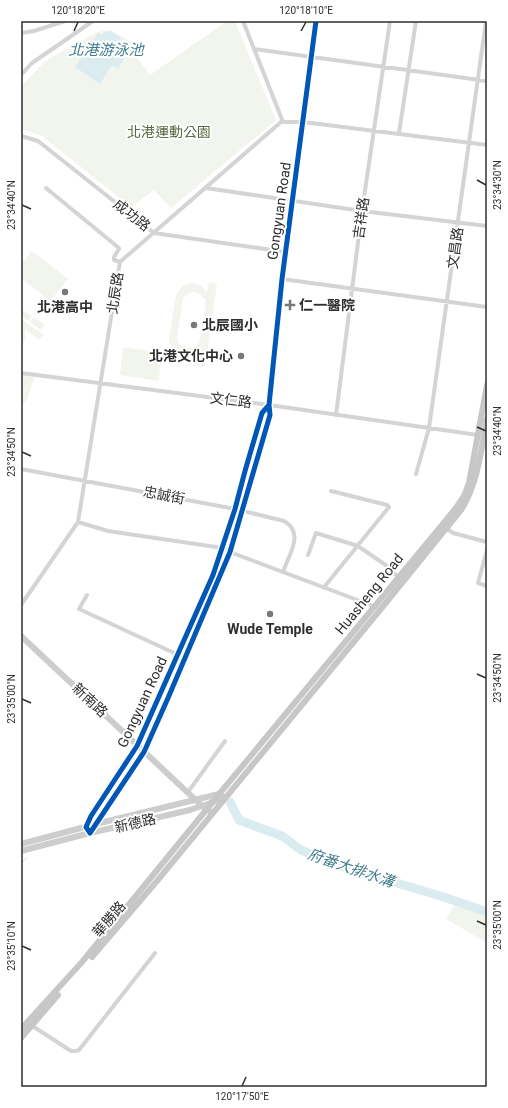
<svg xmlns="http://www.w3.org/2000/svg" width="508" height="1108" font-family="Roboto,'Noto Sans TC',sans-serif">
<rect width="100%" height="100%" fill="#fff"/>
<path fill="#f2f5ed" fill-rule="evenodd" d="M227,21H235L276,120L171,208L154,190L131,207L42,136L21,129V87L44,62L97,32L111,30L133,43L131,49L150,75Z
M32,251L68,279L50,301L21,278V265Z
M209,282L217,284L205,367H197L199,353C189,358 171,355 169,341C168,337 170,332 171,328C172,317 174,307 176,296C182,281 196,280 207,291ZM194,292L200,294L206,301L200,340L197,346C188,350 179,348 177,338L183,299L187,294Z
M21,309L32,316L28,321L21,316Z
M34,317L45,325L41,330L30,322Z
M21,319L44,335L40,340L25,330V339L21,347Z
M123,347L161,353L159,381L120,375Z
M21,373L35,375L28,398L21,409Z
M454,905L487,914V943L446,919Z"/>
<path fill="#dbecf1" d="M110,31L121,38L120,41L125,45L126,44L131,46L118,69L112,65L100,84L75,67L98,33L102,35L104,32Z"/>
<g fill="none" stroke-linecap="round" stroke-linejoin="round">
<path stroke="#dbecf1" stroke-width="1.5" d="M21,863L27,858"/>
<path stroke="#dbecf1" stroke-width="9" d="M230,802L239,820L282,836L301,850L337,865L447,898L487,912"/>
<path stroke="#d4d4d4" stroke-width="4" d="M243,21L283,122
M21,33L34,31L65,21
M254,49L487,81
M21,75L32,63L93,21
M399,133L416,21
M21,136L38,141L154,233L286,252
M46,188L119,248V249L114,257V260L120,262
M206,188L362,211L487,226
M282,279L487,307
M21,373L269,405L478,435
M336,415L362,211L390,21
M21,469L235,509L284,521C305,533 289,554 283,572
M416,474L429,428L486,21
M78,522L108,531L223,548L230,552L376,607
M444,527L453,533L487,542
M487,550L478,583L487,586
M308,555L316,533L358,546L387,566L399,578
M325,586L389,507L387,505L331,491
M87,595L79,609L185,658
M21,605L78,522L120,262L281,122H303L487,145
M188,792L225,741
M86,827L91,816L137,746L213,575L235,509L245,471L262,413L269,405
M89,833L144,752L168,698L230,552L270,415L269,405L282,279L316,21
M31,1025L71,1051H76L79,1050L155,953"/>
<path stroke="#cdcdcd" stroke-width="6" d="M21,636L202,806L212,813
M21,844L96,824L219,794L225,798L190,810L90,833L21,851"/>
<path stroke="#c7c7c7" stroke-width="6" d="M92,957L157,881L380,610L461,510C478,484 481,450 487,419
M21,1029L82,962L211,804L456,508L464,496L469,483L487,385
M21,1038L58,995"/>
<g stroke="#fff" stroke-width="8">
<path id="cycleway" d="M269,405L262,413L245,471L235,509L213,575L137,746L91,816L86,827L90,833L144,752L168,698L230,552L270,415L269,405L282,279L316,21"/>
</g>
<use href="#cycleway" stroke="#0057b8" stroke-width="5"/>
</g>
<path fill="none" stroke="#2f2f2f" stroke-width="1.5" d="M74,31L78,22M301,31L306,22M477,180L486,185M22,205L31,209M477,427L486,431M22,452L31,456M477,674L486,678M22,699L31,703M477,921L486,925M22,946L31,950M242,1086L246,1077"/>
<g fill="#787878" stroke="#fff" stroke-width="1.5">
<circle cx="65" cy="292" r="4"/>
<path d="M288 299h4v4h4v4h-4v4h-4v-4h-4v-4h4z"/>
<circle cx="194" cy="325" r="4"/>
<circle cx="241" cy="356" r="4"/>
<circle cx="270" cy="614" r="4"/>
</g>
<g text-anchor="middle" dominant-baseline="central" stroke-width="4" stroke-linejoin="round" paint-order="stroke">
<g font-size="14" fill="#5a6a3e" stroke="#fff">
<text x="169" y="132">北港運動公園</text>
</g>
<g font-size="14" fill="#2f2f2f" stroke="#fff">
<text transform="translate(279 211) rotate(-82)">Gongyuan Road</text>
<text transform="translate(132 215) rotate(38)">成功路</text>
<text transform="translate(361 218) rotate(-82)">吉祥路</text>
<text transform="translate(455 248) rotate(-82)">文昌路</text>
<text transform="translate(115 293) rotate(-81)">北辰路</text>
<text transform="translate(231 400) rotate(7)">文仁路</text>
<text transform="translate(164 495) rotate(11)">忠誠街</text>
<text transform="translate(369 594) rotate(-51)">Huasheng Road</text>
<text transform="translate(90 700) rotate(43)">新南路</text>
<text transform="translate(142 702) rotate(-65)">Gongyuan Road</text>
<text transform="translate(135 823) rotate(-13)">新德路</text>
<text transform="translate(109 919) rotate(-49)">華勝路</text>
</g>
<g font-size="14" font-weight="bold" fill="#2f2f2f" stroke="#fff" text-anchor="start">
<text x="299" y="305">仁一醫院</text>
<text x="65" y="307" text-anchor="middle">北港高中</text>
<text x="202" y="325">北辰國小</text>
<text x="233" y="356" text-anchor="end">北港文化中心</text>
<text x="270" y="629" text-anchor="middle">Wude Temple</text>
</g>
<g font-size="15" font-style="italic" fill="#407e8f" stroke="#fff">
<text x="106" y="50">北港游泳池</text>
<text transform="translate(351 868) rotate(19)">府番大排水溝</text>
</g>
</g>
<rect width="508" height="1108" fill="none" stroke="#ffffff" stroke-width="44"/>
<rect x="22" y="22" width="464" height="1064" fill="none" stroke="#2f2f2f" stroke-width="1.5"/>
<g font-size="10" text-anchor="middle" fill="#2f2f2f">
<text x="78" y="14">120°18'20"E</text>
<text x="306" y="14">120°18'10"E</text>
<text transform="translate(497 185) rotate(-90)" y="4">23°34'30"N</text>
<text transform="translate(11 205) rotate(-90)" y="4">23°34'40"N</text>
<text transform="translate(497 431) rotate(-90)" y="4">23°34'40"N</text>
<text transform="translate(11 452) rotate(-90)" y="4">23°34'50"N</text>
<text transform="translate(497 678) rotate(-90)" y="4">23°34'50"N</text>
<text transform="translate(11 699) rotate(-90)" y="4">23°35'00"N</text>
<text transform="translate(497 925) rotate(-90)" y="4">23°35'00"N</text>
<text transform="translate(11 946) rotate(-90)" y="4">23°35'10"N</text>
<text x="242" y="1100">120°17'50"E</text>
</g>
</svg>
